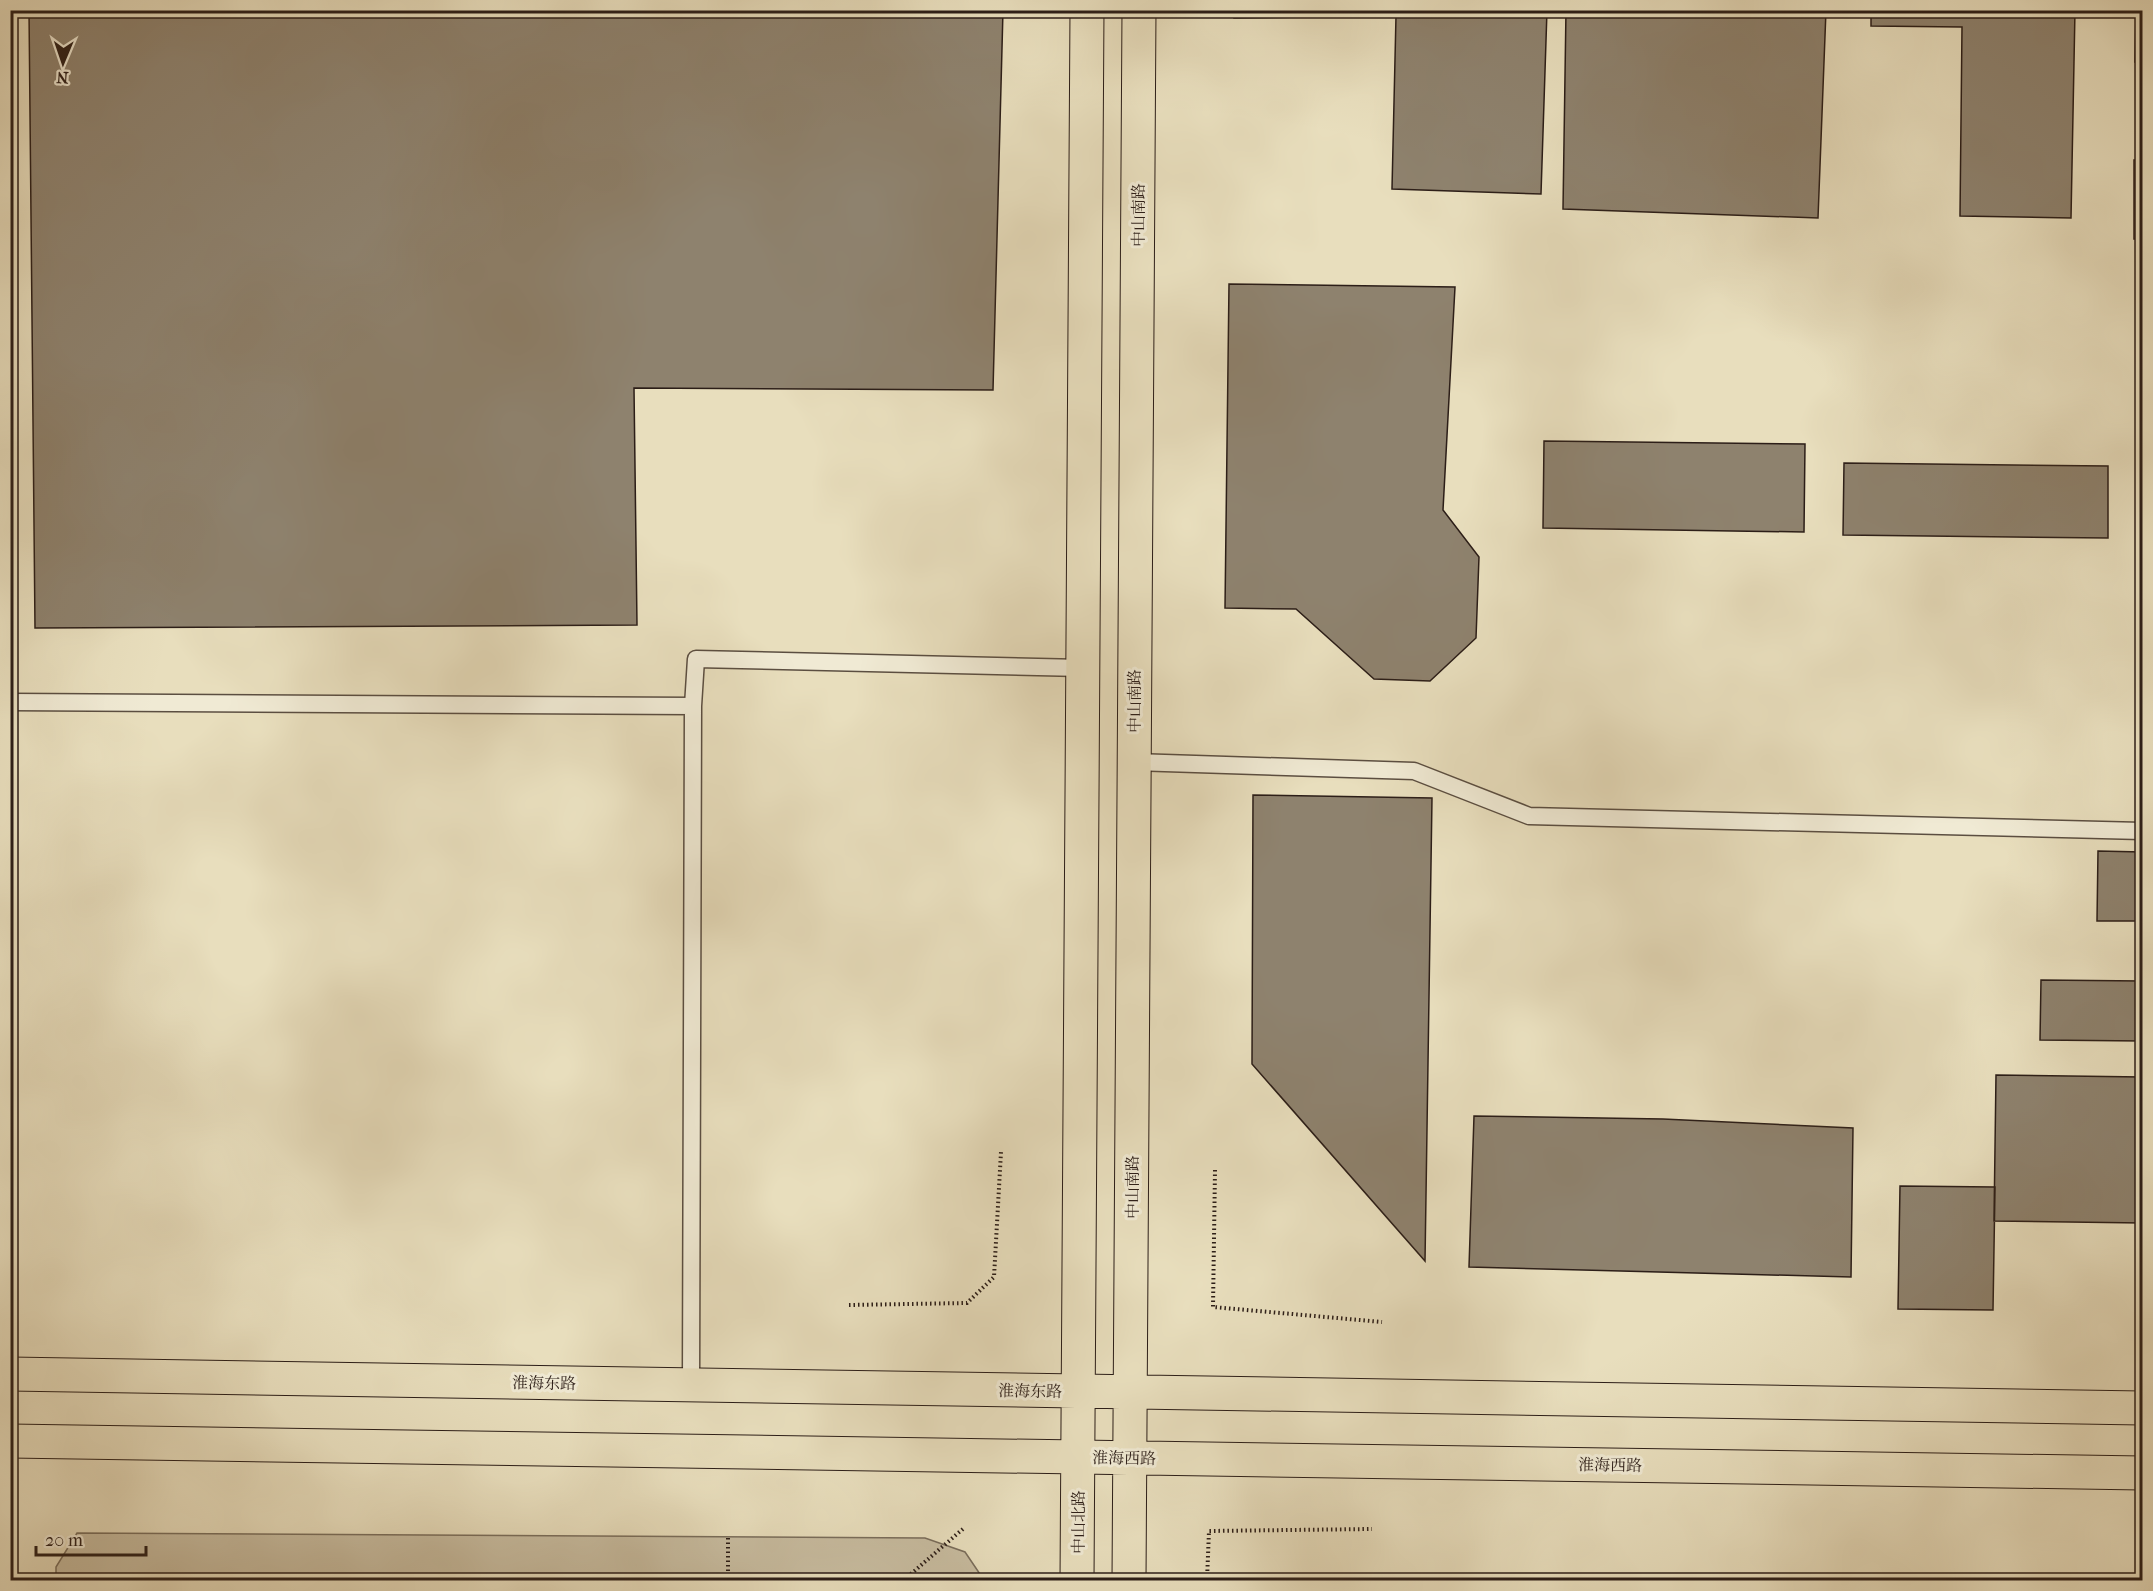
<svg xmlns="http://www.w3.org/2000/svg" width="2153" height="1591" font-family="'IM FELL French Canon','Noto Serif SC',serif">
<rect width="100%" height="100%" fill="#e8debd"/>
<filter id="stains"><feTurbulence type="fractalNoise" baseFrequency=".00333" numOctaves="4"/><feColorMatrix values="0 0 0 0 .2 0 0 0 0 .09 0 0 0 0 .02 0 0 0 .5 -.17"/></filter>
<radialGradient id="worn" r=".72"><stop offset=".6" stop-color="#630" stop-opacity="0"/><stop offset="1" stop-color="#630" stop-opacity=".3"/></radialGradient>
<path fill="#c8bda1" stroke="#7a6e5c" stroke-width="1.5" d="M77,1533L925,1538L965,1552L984,1580H56V1567Z"/>
<path fill="#8e826e" stroke="#2c1e18" stroke-width="1.5" d="M29,10H1003L993,390L634,388L637,625L35,628Z
M1234,10H1547L1541,194L1392,189L1396,16L1234,18Z
M1566,10H1826L1818,218L1563,209Z
M1871,10H2075L2071,218L1960,216L1962,27L1871,26Z
M2136,10H2142V63L2135,62Z
M2134,160H2142V239H2134Z
M1229,284L1455,287L1443,510L1479,557L1476,638L1430,681L1374,679L1296,609L1225,608Z
M1544,441L1805,444L1804,532L1543,528Z
M1844,463L2108,466V538L1843,535Z
M1253,795L1432,798L1425,1261L1252,1064Z
M2098,851L2142,852V921H2097Z
M2041,980L2142,981V1041L2040,1040Z
M1996,1075L2142,1077V1223L1994,1221Z
M1474,1116L1663,1119L1853,1128L1851,1277L1469,1267Z
M1900,1186L1995,1187L1993,1310L1898,1309Z
M1377,1577L1635,1580H1373Z"/>
<g fill="none" stroke-linecap="round" stroke-linejoin="round">
<g stroke="#5b4e41" stroke-width="19">
<path id="service" d="M10,702L693,706L696,659L1082,668
M1134,762L1414,771L1529,816L2142,831
M691,1385L693,706"/>
</g>
<g stroke="#2c1e18" stroke-width="35">
<path id="primary" d="M10,1374L2142,1408
M10,1441L2142,1473
M1077,1580L1087,10
M1129,1580L1139,10"/>
</g>
<path stroke="#2c1e18" stroke-width="4" stroke-dasharray="1.5 3" stroke-linecap="butt" d="M1215,1170L1213,1307L1382,1322
M849,1305L967,1303L994,1277L1001,1152
M728,1580V1536
M904,1580L964,1528
M1207,1580L1209,1531L1372,1529"/>
<use href="#service" stroke="#f0ead4" stroke-width="16"/>
<use href="#primary" stroke="#e8debd" stroke-width="33"/>
</g>
<g text-anchor="middle" dominant-baseline="central" stroke-width="6" stroke-linejoin="round" paint-order="stroke">
<g font-size="16" fill="#2c1e18" stroke="#f0ead4">
<text transform="translate(1138 215) rotate(-90)">中山南路</text>
<text transform="translate(1134 701) rotate(-90)">中山南路</text>
<text transform="translate(1132 1187) rotate(-90)">中山南路</text>
<text transform="translate(544 1383) rotate(1)">淮海东路</text>
<text transform="translate(1030 1391) rotate(1)">淮海东路</text>
<text transform="translate(1124 1458) rotate(1)">淮海西路</text>
<text transform="translate(1610 1465) rotate(1)">淮海西路</text>
<text transform="translate(1078 1522) rotate(-90)">中山北路</text>
</g>
</g>
<rect width="2153" height="1591" fill="none" stroke="#e8debd" stroke-width="36"/>
<rect x="12" y="12" width="2129" height="1567" fill="none" stroke="#2c1e18" stroke-width="3"/>
<rect x="18" y="18" width="2117" height="1555" fill="none" stroke="#2c1e18" stroke-width="1.5"/>
<g transform="translate(63 63) rotate(182)" stroke="#f0ead4" stroke-width="4.5" paint-order="stroke">
<path d="M0-4.5L10 22L0 15L-10 22Z" fill="#2c1e18"/>
<text y="-9" font-size="16" font-weight="bold" text-anchor="middle" fill="#2c1e18">N</text>
</g>
<path d="M36 1546v9h110v-9" fill="none" stroke="#2c1e18" stroke-width="3"/>
<text x="45" y="1546" font-size="18" fill="#2c1e18" stroke="#f0ead4" stroke-width="4.5" paint-order="stroke">20 m</text>
<rect width="100%" height="100%" filter="url(#stains)"/>
<rect width="100%" height="100%" fill="url(#worn)"/>
</svg>
